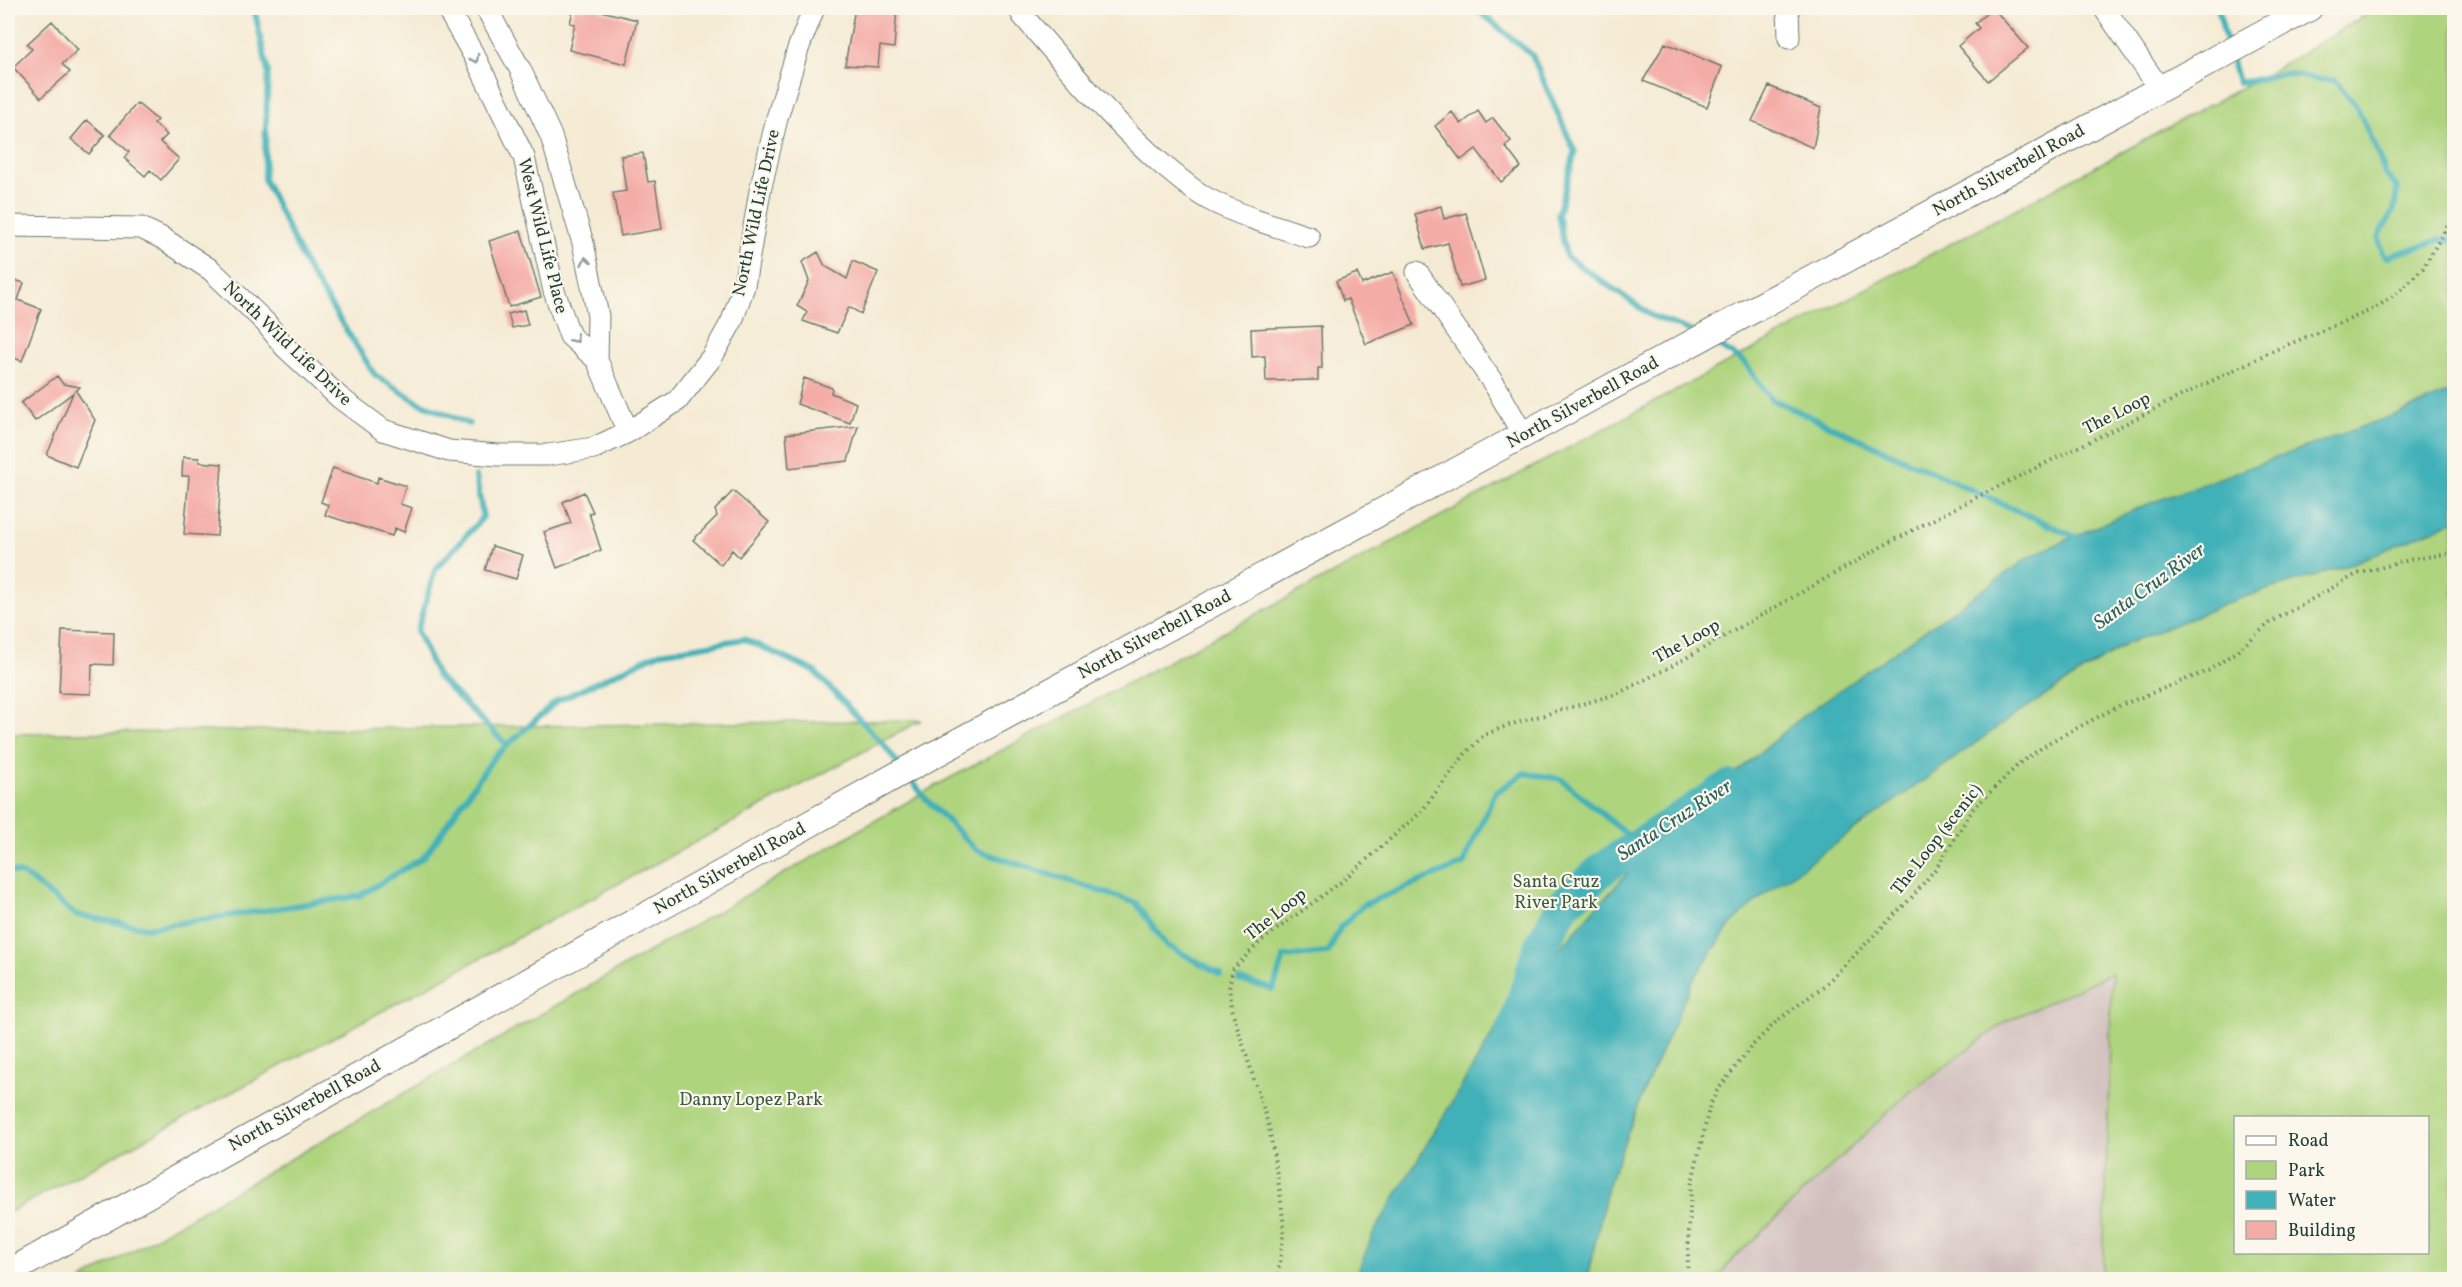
<svg xmlns="http://www.w3.org/2000/svg" width="2462" height="1287" font-family="Vollkorn,serif">
<rect width="100%" height="100%" fill="#fbf7ec"/>
<filter id="ink" filterUnits="userSpaceOnUse"><feTurbulence type="fractalNoise" baseFrequency=".0167" numOctaves="2"/><feDisplacementMap in="SourceGraphic" scale="12" xChannelSelector="R" yChannelSelector="G"/><feConvolveMatrix kernelMatrix="1 2 1 2 8 2 1 2 1" color-interpolation-filters="sRGB"/></filter>
<filter id="wash" filterUnits="userSpaceOnUse"><feTurbulence type="fractalNoise" baseFrequency=".008" numOctaves="4" result="noise"/><feDisplacementMap in="SourceGraphic" scale="24" xChannelSelector="R" yChannelSelector="G"/><feGaussianBlur stdDeviation="1.35" result="paint"/><feColorMatrix in="noise" values="0 0 0 0 0 0 0 0 0 0 0 0 0 0 0 0 0 1.4 0 .05"/><feComposite in="paint" operator="in"/></filter>
<g filter="url(#wash)">
<rect width="100%" height="100%" fill="#f5ebd4"/>
<path fill="#d1bfbd" d="M2112,973L2103,1279L1717,1280L1733,1259L1905,1096L2005,1022Z"/>
<path fill="#afd47e" stroke="#678859" stroke-width="1.5" fill-rule="evenodd" d="M2377,8H2454V1279H2103L2112,973L2005,1022L1905,1096L1733,1259L1717,1279L82,1280L935,786L2126,150L2272,71ZM2236,1118H2428V1252H2236Z
M922,720L8,1213V734Z"/>
<path fill="#40b1b8" stroke="#307776" stroke-width="1.5" d="M2454,390V521L2349,565L2241,598L2126,644L2015,715L1765,894L1731,924L1693,980L1643,1093L1608,1186L1587,1279H1355L1373,1234L1513,1000L1659,838L1804,715L2031,556L2145,505L2397,414Z"/>
<g fill="none" stroke-linecap="round" stroke-linejoin="round">
<path stroke="#40b1b8" stroke-width="6" d="M254,8L268,72L264,179L308,270L375,375L418,402L469,424
M1475,8L1532,55L1575,152L1558,214L1566,256L1652,316L1696,333
M2218,8L2227,45
M2231,57L2238,82C2256,83 2274,72 2289,74C2306,76 2318,82 2335,80L2358,109L2379,155L2385,174L2397,187C2396,195 2396,206 2393,212C2383,229 2372,236 2386,257L2439,240L2454,239
M1711,341L1744,362L1771,399L2080,539
M476,477L483,517L435,570L417,631L437,676L507,745
M908,776L926,799L976,850L1136,903L1166,945L1221,974
M8,871L23,874L76,915L147,928L359,896L424,857L494,757L557,701L659,653L744,639L814,671L883,744L900,766
M1239,980L1273,989L1284,957L1328,953L1340,928L1363,905L1463,864L1495,793L1524,773L1561,779L1639,845"/>
<path stroke="#40b1b8" stroke-width="34" d="M1515,1027L1540,947L1564,904L1605,867L1729,787"/>
</g>
<g id="blocks">
<path fill="#f4aca6" d="M574,8H602L601,11L637,20L626,64L569,50L575,24L570,23Z
M855,8H897L894,48L880,46L878,67L845,65Z
M1993,8L2028,48L1988,81L1958,46L1979,28L1975,23Z
M52,21L78,50L62,64L70,72L41,98L13,67L32,49L27,44Z
M1665,43L1722,67L1707,107L1643,81Z
M1769,86L1821,108L1813,148L1752,121Z
M137,103L157,120L154,123L167,135L160,142L179,159L161,180L150,170L145,176L124,158L129,152L110,135Z
M1478,111L1486,123L1493,118L1511,141L1505,146L1521,167L1501,182L1476,149L1461,160L1435,126L1452,112L1461,124Z
M87,120L105,135L89,154L71,139Z
M643,153L648,182L655,181L662,229L621,236L613,193L626,191L621,156Z
M1441,206L1444,219L1466,213L1485,280L1460,287L1448,243L1425,249L1415,214Z
M521,231L541,297L509,307L489,241Z
M818,252L825,266L847,279L853,261L878,272L861,314L849,307L837,333L803,321L807,312L797,306L809,281L802,262Z
M1393,272L1414,325L1366,344L1348,299L1343,301L1336,281L1357,273L1362,284Z
M8,278L24,283L18,300L41,309L22,361L8,356Z
M524,310L528,325L512,328L508,314Z
M1321,326L1322,368H1318V380L1266,381L1265,356L1252,357L1251,329Z
M57,376L63,384L80,387L76,391L95,420L76,467L47,455L73,393L35,421L21,403Z
M804,378L832,388L831,393L856,403L850,423L797,404Z
M858,426L848,461L789,468L786,434Z
M183,457L199,458V462L222,464L217,536L184,534L189,476H182Z
M333,468L377,483L378,477L406,486L400,504L412,508L404,532L395,528L392,536L325,515L328,505L321,502Z
M733,491L769,522L739,557L732,550L721,565L693,540L717,516L715,510Z
M584,492L593,512L589,513L601,550L557,568L544,532L571,523L563,502Z
M492,546L523,555L516,579L485,570Z
M62,630L114,632L113,665L92,664L91,694L59,693Z"/>
</g>
</g>
<g filter="url(#ink)">
<use href="#blocks" fill-opacity="0" stroke="#6a7a6c" stroke-width="1.5"/>
<g fill="none" stroke-linecap="round" stroke-linejoin="round">
<g stroke="#6a7a6c" stroke-width="23">
<path id="minor" d="M447,8L477,61L524,157L554,291L570,336L597,360L628,432
M486,8L520,69L551,136L583,243L598,316L597,360
M1019,8L1023,16C1068,68 1113,122 1165,167C1179,178 1194,192 1210,200C1241,216 1275,226 1309,237
M1788,8L1789,38
M2104,8L2160,89
M8,226L141,228L162,238L211,270L266,323L285,347L340,398L383,430L449,451L498,455H548L594,448L628,432L677,401L712,357L732,321L744,286L760,191L777,118L798,49L814,8
M1417,272L1496,387L1523,435"/>
</g>
<g stroke="#6a7a6c" stroke-width="28">
<path id="major" d="M8,1273L904,771L2309,8"/>
</g>
<path stroke="#6a7a6c" stroke-width="4" stroke-dasharray="1.5 4.5" stroke-linecap="butt" d="M1278,1280L1284,1228L1280,1192L1269,1127L1233,1013L1229,988L1233,969L1261,941L1341,882L1421,812L1465,754L1484,735L1509,725L1617,694L1672,666L1881,547L1959,506L2270,352L2374,309L2397,293L2423,268L2454,215
M1687,1280L1691,1186L1710,1105L1717,1091L1750,1048L1777,1021L1825,985L1913,896L1937,867L1973,809L2020,763L2050,742L2119,706L2210,670L2237,651L2271,622L2357,574L2413,559L2454,553"/>
<use href="#minor" stroke="#fff" stroke-width="21"/>
<use href="#major" stroke="#fff" stroke-width="26"/>
</g>
<defs><path id="oneway-chevron" d="M-2-3.5L2.5 0L-2 3.5" fill="none" stroke-width="1.6" stroke-linecap="round" stroke-linejoin="round" transform="scale(1.5)"/></defs>
<g stroke="#8f9e9a">
<use href="#oneway-chevron" transform="translate(475 59) rotate(62)"/>
<use href="#oneway-chevron" transform="translate(586 261) rotate(-102)"/>
<use href="#oneway-chevron" transform="translate(575 339) rotate(49)"/>
</g>
</g>
<g text-anchor="middle" dominant-baseline="central" stroke-width="4.5" stroke-linejoin="round" paint-order="stroke">
<g font-size="18" fill="#1f3d34" stroke="#fbf7ec">
<text transform="translate(2009 171) rotate(-29)">North Silverbell Road</text>
<text transform="translate(757 213) rotate(-78)">North Wild Life Drive</text>
<text transform="translate(542 236) rotate(76)">West Wild Life Place</text>
<text transform="translate(287 344) rotate(44)">North Wild Life Drive</text>
<text transform="translate(1583 403) rotate(-29)">North Silverbell Road</text>
<text transform="translate(2117 414) rotate(-27)">The Loop</text>
<text transform="translate(1155 635) rotate(-28)">North Silverbell Road</text>
<text transform="translate(1687 642) rotate(-29)">The Loop</text>
<text transform="translate(1937 840) rotate(-52)">The Loop (scenic)</text>
<text transform="translate(730 869) rotate(-29)">North Silverbell Road</text>
<text transform="translate(1276 915) rotate(-38)">The Loop</text>
<text transform="translate(305 1106) rotate(-29)">North Silverbell Road</text>
</g>
<g font-size="18" fill="#3c5b43" stroke="#fbf7ec">
<text x="1556" y="882">Santa Cruz<tspan x="1556" dy="21">River Park</tspan></text>
<text x="751" y="1100">Danny Lopez Park</text>
</g>
<g font-size="20" font-style="italic" fill="#29605c" stroke="#fbf7ec">
<text transform="translate(2150 587) rotate(-36)">Santa Cruz River</text>
<text transform="translate(1675 821) rotate(-33)">Santa Cruz River</text>
</g>
</g>
<rect width="2462" height="1287" fill="none" stroke="#fbf7ec" stroke-width="30"/>
<rect x="2234" y="1116" width="195" height="138" fill="#fbf7ec" stroke="#a3ada2" stroke-width="1.5"/>
<rect x="2246" y="1136" width="30" height="9" fill="#ffffff" stroke="#a3ada2" stroke-width="1.5"/>
<text x="2288" y="1146" font-size="18" fill="#1f3d34">Road</text>
<rect x="2246" y="1161" width="30" height="18" fill="#afd47e" stroke="#a3ada2" stroke-width="1.5"/>
<text x="2288" y="1176" font-size="18" fill="#1f3d34">Park</text>
<rect x="2246" y="1191" width="30" height="18" fill="#40b1b8" stroke="#a3ada2" stroke-width="1.5"/>
<text x="2288" y="1206" font-size="18" fill="#1f3d34">Water</text>
<rect x="2246" y="1221" width="30" height="18" fill="#f4aca6" stroke="#a3ada2" stroke-width="1.5"/>
<text x="2288" y="1236" font-size="18" fill="#1f3d34">Building</text>
</svg>
